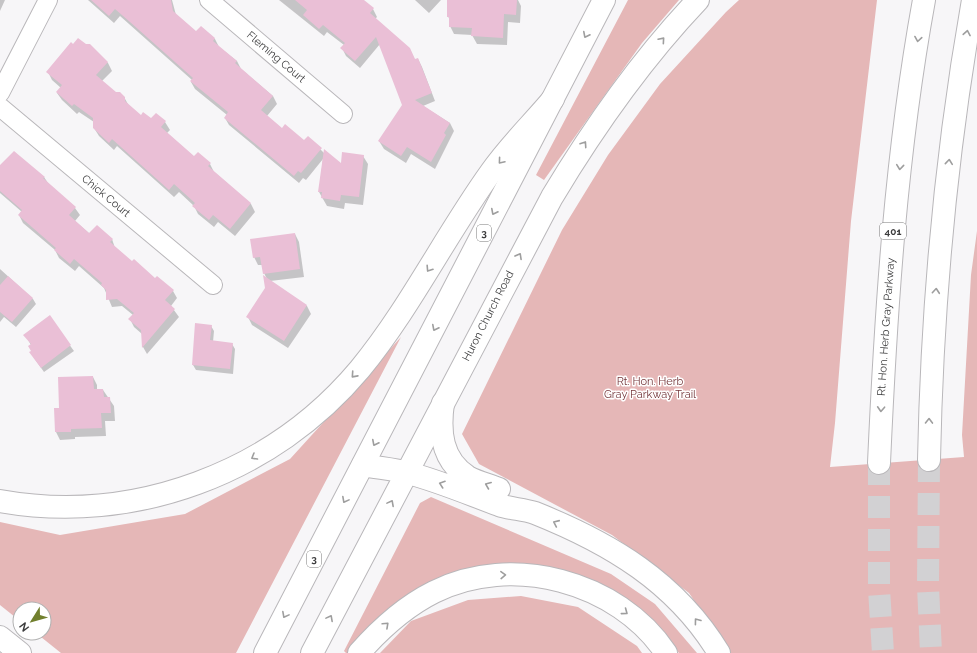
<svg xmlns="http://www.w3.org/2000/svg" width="977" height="653" font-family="Raleway,sans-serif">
<rect width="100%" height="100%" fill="#f7f6f8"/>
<path fill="#e5b7b7" d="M628,0H679L642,43L544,180L536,175Z
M739,0H877L851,221L835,423L830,467L964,457L962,435L971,275L977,231V653H730L689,593L612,535L479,464L462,434L562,230L608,155L660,84L726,12Z
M401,337L236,653H61L36,633H44V609H20V621L0,605V522L60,535L185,514L290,459Z
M431,497L611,574L655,604L697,653H679L641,611L591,584L539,565L481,566L440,581L351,653H346L344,651L420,503Z
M521,596L578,607L637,646L642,653H380L411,621L468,600Z"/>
<path fill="#0003" d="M0,0H5L0,11Z
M88,0H172L176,15L196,32L201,27L215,39L219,47L237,61L241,69L273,96L277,104L267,116L282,129L305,141L308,137L324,153L342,165L363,156L368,164L363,205L345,203L344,209L327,206L319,192L323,159L306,180L303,178L299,183L229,125L225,118L227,115L195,89L191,82L192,80L120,16L114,23Z
M279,0H349L373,9L377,17L375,19L409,49L415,60L418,59L422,67L435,101L423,106L450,123L454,131L435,169L411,154L406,163L384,149L379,141L403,105L380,44L360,68L346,56L342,48L344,45L327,32L324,36Z
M415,0H441L429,13Z
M448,0H518L521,6L520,23L508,22L507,45L477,44L472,35L454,34L450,26V21L448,16Z
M73,45H90L108,63L112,71L102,81L115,93L124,97L129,106L141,116L151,120L156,114L165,122L170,130L167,133L194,157L210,164L214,172L251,204L255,212L235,236L218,222L214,227L198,214L194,206L179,192L174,197L117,146L114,150L99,136L94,128V122L79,112L77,114L62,100L57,93L61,88L52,80L48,72Z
M0,167L44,177L48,183L75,208L80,215L75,221L90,234L112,239L115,248L132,263L173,291L177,298L171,306L179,317L147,354L143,347L142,334L134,327L130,319L133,315L122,306L112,307L104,288L79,266L75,271L59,258L55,250L23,223L19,215L22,212L0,193Z
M295,234L299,242L304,277L270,281L307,306L311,314L288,348L252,325L248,317L266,288L267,279L264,273L262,265H258L254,257Z
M0,269L33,299L36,304L16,327L4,317L0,322Z
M49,317L74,351L44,372L34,358L31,345L28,340Z
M196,324L211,326L214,331L213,342L232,344L235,349L233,374L196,370L193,365Z
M93,377L97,385V390H103L114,406L115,421H105L106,436L75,437V439L60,440L56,432L60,409Z"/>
<path fill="#eabfd6" d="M91,0H171L173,11L196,31L201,26L215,38L213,41L237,61L235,63L273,96L261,110L282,128L285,124L304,140L308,136L322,148L301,173L298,171L294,176L224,118L228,112L190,81L193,78L130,22L115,9L109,16Z
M295,0H364L374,8L370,13L410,48L415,59L418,58L432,93L415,100L450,123L444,133L446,135L431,162L407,147L401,156L378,141L402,105L376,37L355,61L340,48L345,43L323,25L319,29L303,15L307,10Z
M447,0H517L516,15L504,14L503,38L471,36L472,28L449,27V17H447Z
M78,38L86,44H90L108,62L96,75L116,92H120L125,97V101L141,115L143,112L151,118L156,113L166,121L161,127L194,156L198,152L211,163L208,166L251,203L230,229L213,215L209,220L192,206L195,203L174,184L169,190L112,139L109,143L93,128V118L74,104L72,106L56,92L62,85L46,72L71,42L73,44Z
M324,149L341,163L342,152L364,155L359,197L341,195L340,201L321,198L322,192H318Z
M14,151L45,177L43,178L76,207L69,215L89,233L97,225L113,239L110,242L132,261L134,259L155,278L157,276L174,290L165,300L175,309L142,348L141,330L128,319L134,313L117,299L106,300V290L101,285L102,283L74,259L70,264L54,250L56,248L18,215L22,210L0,191V165Z
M295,233L300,269L263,274L260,257L253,258L250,239Z
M263,275L307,305L284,341L246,317L265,288Z
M8,276L33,298L12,322L0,312V285Z
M50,315L71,345L41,368L29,352L31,351L28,346L31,344L23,335Z
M195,323L212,325L210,340L233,343L230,369L192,365Z
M93,376L94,389H103L104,397H110L111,413H101L102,428L71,429V432H55L54,408H59L58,377Z"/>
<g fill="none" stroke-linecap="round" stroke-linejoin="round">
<path stroke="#d2d1d3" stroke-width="22" stroke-dasharray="22 11" stroke-linecap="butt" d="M929,460L928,586L931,653
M879,463V589L883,653"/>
<g stroke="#b9b7ba" stroke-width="20">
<path id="minor" d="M209,0L343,114
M0,93L48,0
M0,107L213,285"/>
</g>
<g stroke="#b9b7ba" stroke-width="24">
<path id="trunk" d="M265,653L604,0
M312,653L552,197C594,127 641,60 698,0"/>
</g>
<g stroke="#b9b7ba" stroke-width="24">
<path id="motorway" d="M443,403C439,431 441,460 468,477C477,482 489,485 499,489
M929,460C932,306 946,152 973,0
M879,463C886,308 896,153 924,0
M363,465C378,468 394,469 408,473C439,481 469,494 499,505C511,509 523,509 535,513C610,543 676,582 719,653
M0,501C134,525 273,473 360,369C410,308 445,236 491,172C509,146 533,123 553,99
M0,637L20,653
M359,653C381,628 404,607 434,592C511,553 618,581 666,653"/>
</g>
<use href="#minor" stroke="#fff" stroke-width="18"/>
<use href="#trunk" stroke="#fff" stroke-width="22"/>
<use href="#motorway" stroke="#fff" stroke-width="22"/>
</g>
<defs><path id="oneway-chevron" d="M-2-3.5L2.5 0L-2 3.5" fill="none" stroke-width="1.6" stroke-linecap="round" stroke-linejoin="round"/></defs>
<g stroke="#9e9e9e">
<use href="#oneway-chevron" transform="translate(967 33) rotate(-80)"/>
<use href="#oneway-chevron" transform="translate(586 35) rotate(117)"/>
<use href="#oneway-chevron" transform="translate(918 39) rotate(99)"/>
<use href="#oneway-chevron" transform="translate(662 40) rotate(-49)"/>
<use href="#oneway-chevron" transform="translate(584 144) rotate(-56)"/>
<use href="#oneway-chevron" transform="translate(501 161) rotate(130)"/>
<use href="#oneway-chevron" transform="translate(949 162) rotate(-84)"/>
<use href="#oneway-chevron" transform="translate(900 167) rotate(96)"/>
<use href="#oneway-chevron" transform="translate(494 212) rotate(117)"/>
<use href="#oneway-chevron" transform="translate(519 256) rotate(-61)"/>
<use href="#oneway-chevron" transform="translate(429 269) rotate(123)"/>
<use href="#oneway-chevron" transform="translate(936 291) rotate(-85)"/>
<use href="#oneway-chevron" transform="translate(435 328) rotate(117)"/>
<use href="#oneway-chevron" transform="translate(354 375) rotate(132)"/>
<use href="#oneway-chevron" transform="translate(881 409) rotate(93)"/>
<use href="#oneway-chevron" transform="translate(929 421) rotate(-89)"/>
<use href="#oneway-chevron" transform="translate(375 443) rotate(117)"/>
<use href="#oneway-chevron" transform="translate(254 457) rotate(150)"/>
<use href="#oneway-chevron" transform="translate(442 484) rotate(-161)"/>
<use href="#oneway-chevron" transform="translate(488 485) rotate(-158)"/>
<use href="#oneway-chevron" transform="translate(345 500) rotate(118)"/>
<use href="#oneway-chevron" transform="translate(391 503) rotate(-62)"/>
<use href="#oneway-chevron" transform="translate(556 523) rotate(-156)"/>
<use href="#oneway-chevron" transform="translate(503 575) rotate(-2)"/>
<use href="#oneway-chevron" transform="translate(625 612) rotate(37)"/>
<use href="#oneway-chevron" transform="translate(285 615) rotate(118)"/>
<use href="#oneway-chevron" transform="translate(330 618) rotate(-62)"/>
<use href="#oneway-chevron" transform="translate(697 621) rotate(-127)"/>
<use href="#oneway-chevron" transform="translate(386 625) rotate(-43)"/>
</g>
<g text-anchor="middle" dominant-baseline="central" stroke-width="3" stroke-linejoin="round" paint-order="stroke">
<g fill="#fff" stroke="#767677" stroke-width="1">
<rect x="880" y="223" width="26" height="16" rx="3"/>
<rect x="477" y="225" width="14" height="16" rx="3"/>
<rect x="307" y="551" width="14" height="16" rx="3"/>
</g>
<g font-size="10" font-weight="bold" fill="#3c3c3d">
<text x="893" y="231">401</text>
<text x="484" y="233">3</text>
<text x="314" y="559">3</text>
</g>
<g font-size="11" fill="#3c3c3d" stroke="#fff">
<text transform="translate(276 57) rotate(40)">Fleming Court</text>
<text transform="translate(106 196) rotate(40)">Chick Court</text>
<text transform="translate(488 316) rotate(-63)">Huron Church Road</text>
<text transform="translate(886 327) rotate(-86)">Rt. Hon. Herb Gray Parkway</text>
</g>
<g font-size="11" fill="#74363a" stroke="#fff">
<text x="650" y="381">Rt. Hon. Herb<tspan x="650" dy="13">Gray Parkway Trail</tspan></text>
</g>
</g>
<g transform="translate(32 621) rotate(233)"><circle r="19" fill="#ffffff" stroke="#b1b1b1"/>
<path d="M0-3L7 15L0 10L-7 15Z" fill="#717f2d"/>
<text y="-6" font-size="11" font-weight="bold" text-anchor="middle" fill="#3c3c3d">N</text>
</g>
</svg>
